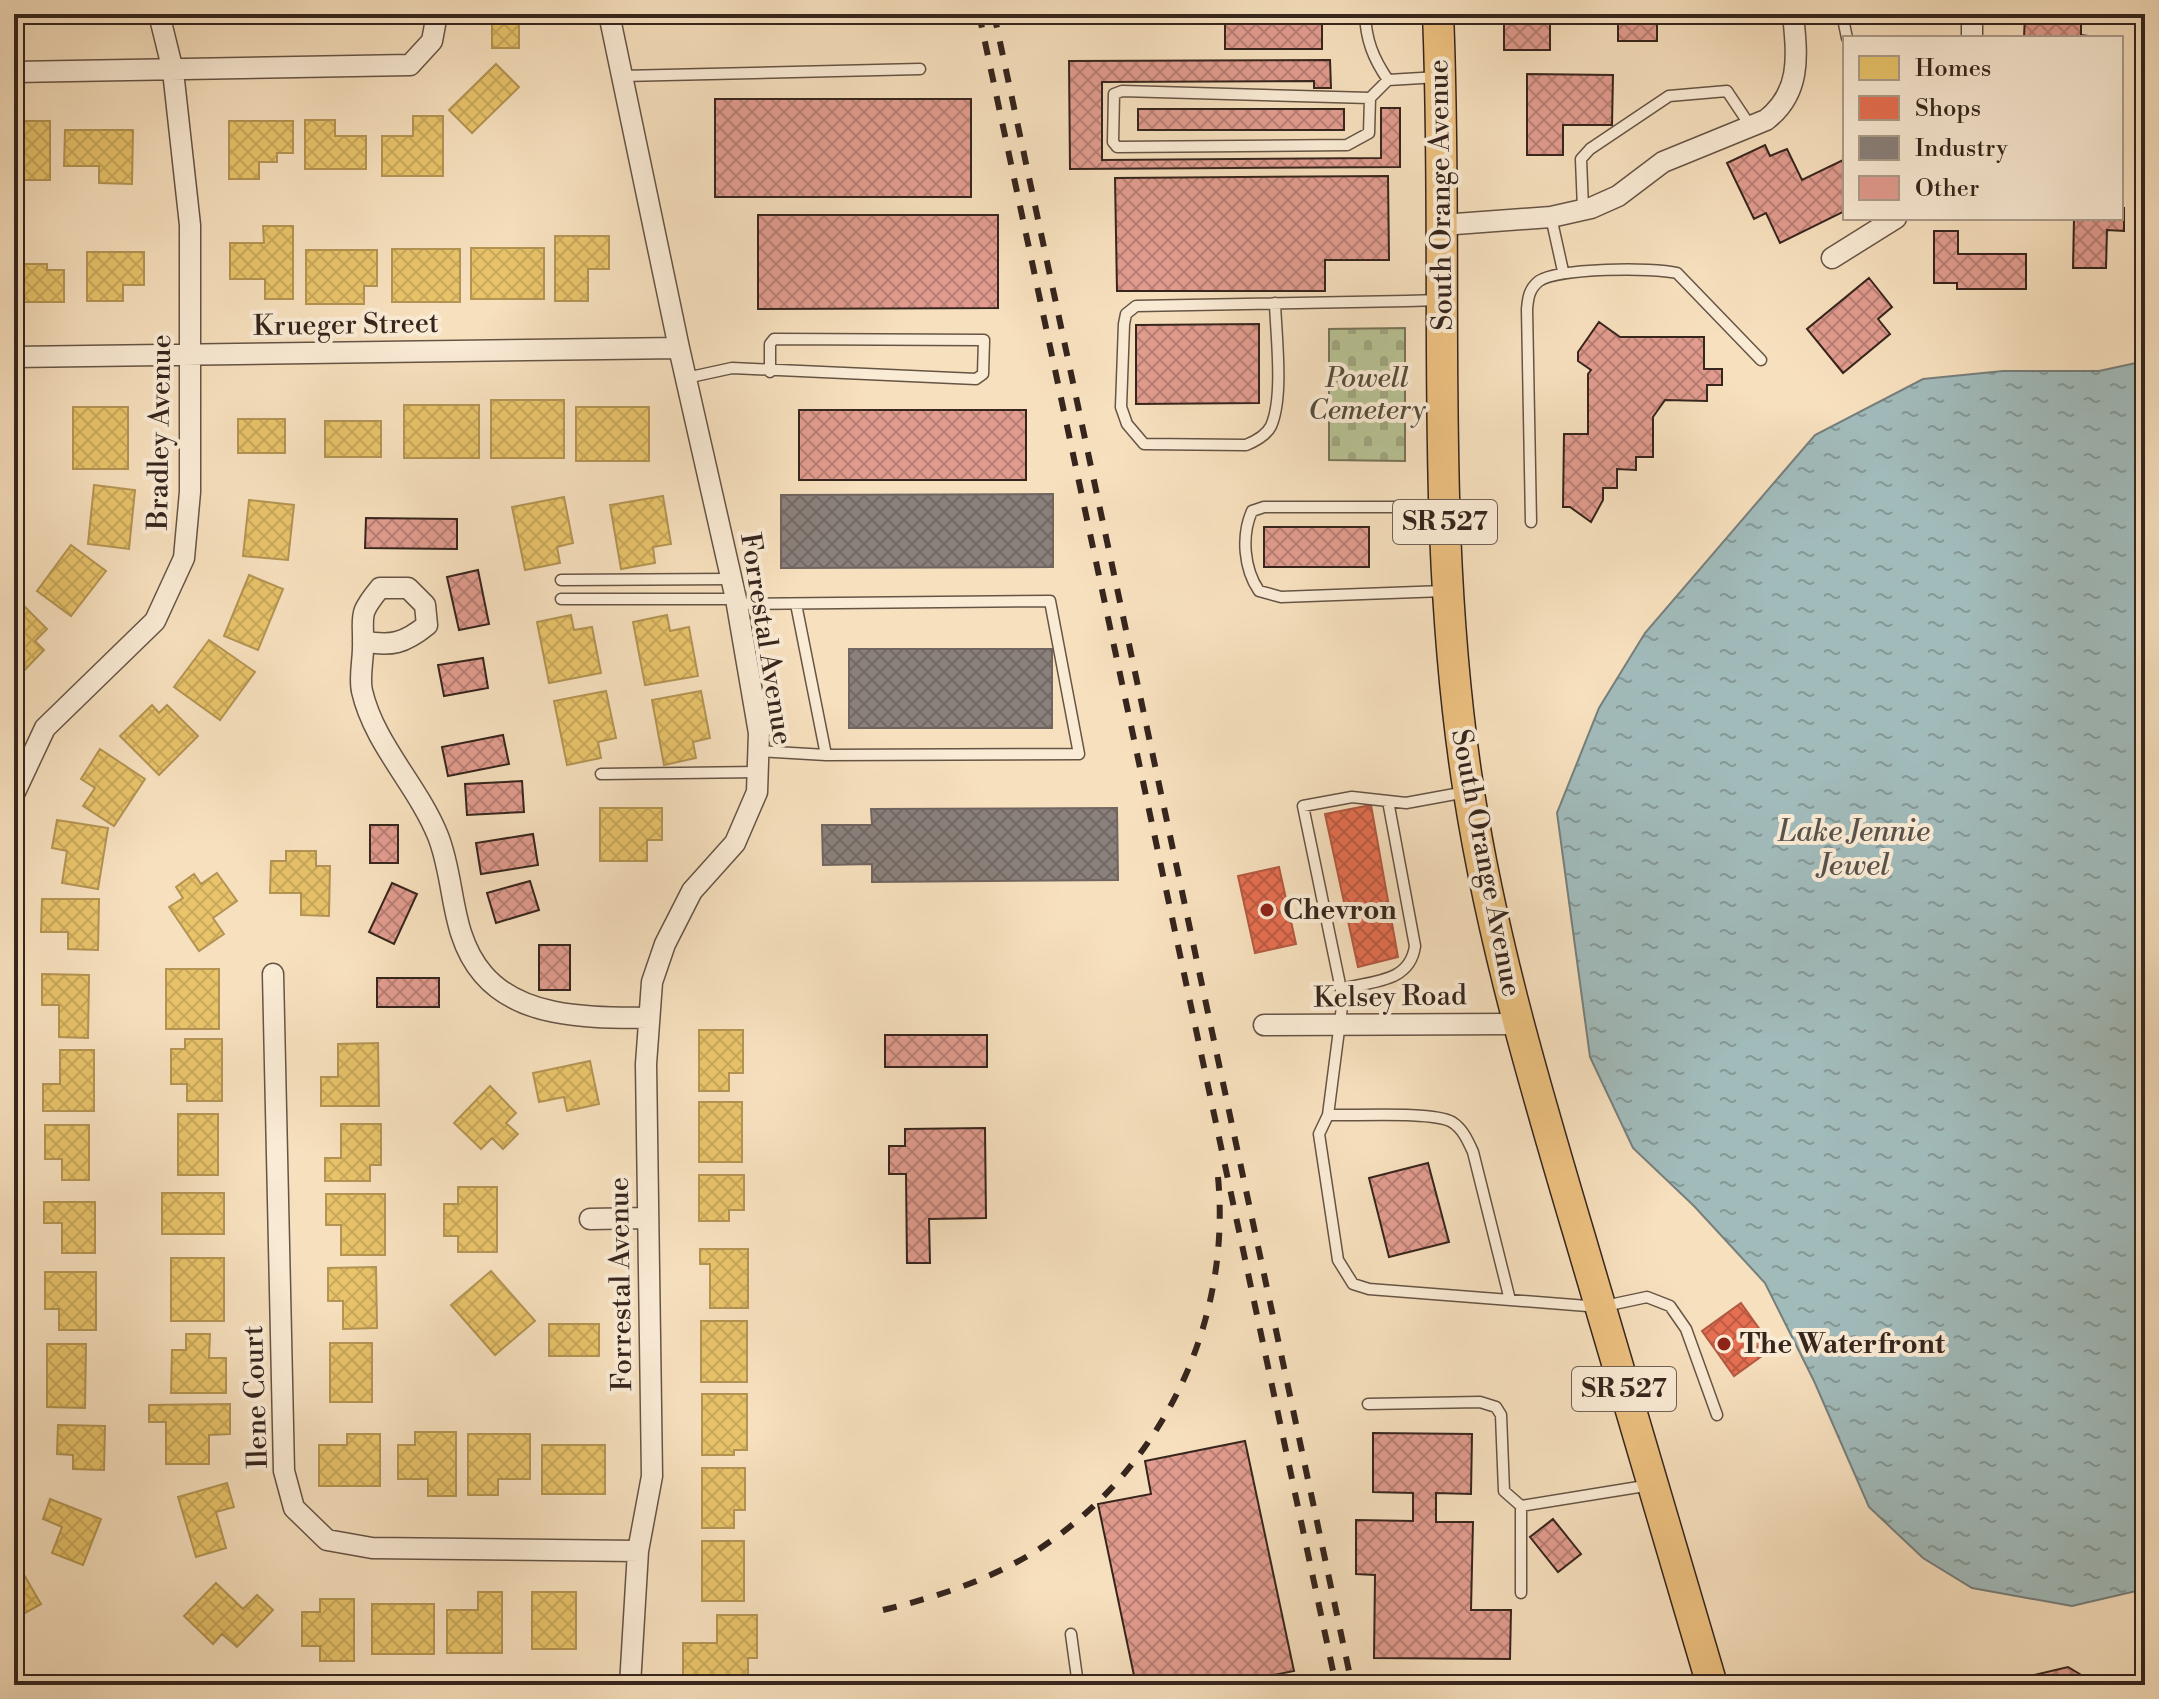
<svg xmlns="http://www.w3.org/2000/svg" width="2159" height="1699" font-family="'Libre Bodoni',serif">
<defs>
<pattern id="cemetery-stones" width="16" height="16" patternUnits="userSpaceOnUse" patternTransform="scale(2)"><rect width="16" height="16" fill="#b8c395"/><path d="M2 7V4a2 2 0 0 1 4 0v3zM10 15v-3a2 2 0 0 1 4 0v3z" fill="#9fa780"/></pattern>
<pattern id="water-ripples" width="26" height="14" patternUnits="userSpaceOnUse" patternTransform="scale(2)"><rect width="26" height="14" fill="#a1bbbb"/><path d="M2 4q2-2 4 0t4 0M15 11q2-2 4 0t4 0" fill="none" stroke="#849897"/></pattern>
<pattern id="homes-cross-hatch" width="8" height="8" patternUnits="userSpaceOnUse" patternTransform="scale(2)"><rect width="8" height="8" fill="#e9c46a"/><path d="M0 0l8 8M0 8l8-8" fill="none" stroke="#c8a85b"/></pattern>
<pattern id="shops-cross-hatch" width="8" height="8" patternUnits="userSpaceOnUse" patternTransform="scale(2)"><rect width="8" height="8" fill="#e76f51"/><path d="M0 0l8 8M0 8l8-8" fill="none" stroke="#bc5b43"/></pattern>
<pattern id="industry-cross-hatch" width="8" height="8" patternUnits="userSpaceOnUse" patternTransform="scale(2)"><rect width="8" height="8" fill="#8a817c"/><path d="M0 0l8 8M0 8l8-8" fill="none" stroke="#726965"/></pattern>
<pattern id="building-cross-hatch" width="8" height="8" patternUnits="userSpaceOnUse" patternTransform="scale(2)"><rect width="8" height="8" fill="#e29c8f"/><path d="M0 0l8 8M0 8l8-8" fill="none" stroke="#b87f74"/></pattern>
</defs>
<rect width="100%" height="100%" fill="#f7e0be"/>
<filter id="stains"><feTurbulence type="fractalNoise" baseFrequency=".0025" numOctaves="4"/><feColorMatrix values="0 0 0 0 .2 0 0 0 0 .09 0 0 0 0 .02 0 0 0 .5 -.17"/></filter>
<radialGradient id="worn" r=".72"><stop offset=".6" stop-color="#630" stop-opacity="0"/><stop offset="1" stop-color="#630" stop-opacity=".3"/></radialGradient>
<path fill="url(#cemetery-stones)" stroke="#777459" stroke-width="2" d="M1405,328V461L1329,460V329Z"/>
<path fill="url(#water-ripples)" stroke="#767f7c" stroke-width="2" d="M2145,361V1589L2072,1606L1972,1588L1923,1558L1869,1507L1814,1381L1765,1283L1694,1206L1633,1148L1590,1057L1557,813L1599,708L1645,633L1815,435L1923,379L2003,371H2099Z"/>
<path fill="url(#homes-cross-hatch)" stroke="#b39453" stroke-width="2" d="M35,14H101V19H35Z
M233,14H264V15L235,20Z
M328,14H366L367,16L329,23Z
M492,14H519V48H492Z
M496,64L519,87L472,133L449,110Z
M413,116H443V176H382V136H413Z
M305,120H335V136H366V169H305Z
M20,121H50V180H14V150H20Z
M229,121H293V153H277V162H259V179H229Z
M65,130H133L132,184L99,183V166H64Z
M263,226H293V299H265V279H230V243H264Z
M555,236H609V269H588V301H555Z
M471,248H544V299H471Z
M392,249H460V302H392Z
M306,250H377V286H364V304H306Z
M87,252H144V285H123V301H87Z
M14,264H47V270H64V302H14Z
M491,400H564V458H491Z
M404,405H479V458H404Z
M73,407H128V469H73Z
M576,407H649V461H576Z
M238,419H285V453H238Z
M325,421H381V457H325Z
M94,485L135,490L129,549L88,544Z
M663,496L671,544L653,547L655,563L621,569L610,505Z
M564,497L573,543L557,547L560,563L525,570L512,507Z
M249,500L294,505L288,560L243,556Z
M71,545L106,571L71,616L37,591Z
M249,575L283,589L258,650L224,636Z
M22,604L47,629L35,641L44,650L16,679L14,611Z
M571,615L574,630L592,627L601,673L549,683L537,622Z
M667,615L670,631L689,627L698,676L645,685L633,622Z
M209,640L255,672L220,720L174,687Z
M606,691L616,738L598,742L601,758L567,765L554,701Z
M701,691L710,738L693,742L696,758L664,765L652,700Z
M152,705L159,713L167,705L198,736L159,775L120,736Z
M100,749L145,779L114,826L83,806L95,788L81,779Z
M600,808H662V840H647V861H600Z
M57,820L108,828L98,889L62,883L67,851L52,848Z
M286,851H316V866H330L329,916L301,915V893H270L271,861H286Z
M217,873L237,901L213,918L224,934L199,951L169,907L183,898L176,887L194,874L201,884Z
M42,899H99L98,950L68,949V932H41Z
M166,969H219V1029H166Z
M42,974L89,975L88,1038L59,1037V1005H42Z
M699,1030H743V1073H729V1091H699Z
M185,1039H222V1101H187V1084H171V1049H185Z
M378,1043L379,1106H321V1077H338V1044Z
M60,1050H94V1111H43V1084H60Z
M590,1061L599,1104L567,1111L564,1097L539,1102L533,1073Z
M490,1086L516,1113L506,1123L518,1134L503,1149L492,1138L481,1149L454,1123Z
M699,1102H742V1162H699Z
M178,1114H218V1175H178Z
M341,1124H381V1165H370V1181H325V1158H341Z
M45,1125H89V1180H62V1159H45Z
M699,1175H744V1210H729V1221H699Z
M458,1187H497V1252H458V1236H444V1204H458Z
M162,1193H224V1234H162Z
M326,1194H385V1255H341V1225H326Z
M44,1202H95V1253H62V1223H44Z
M700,1249H748V1308H710V1264H700Z
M171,1258H224V1321H171Z
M376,1267L377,1328L343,1329V1301H328V1268Z
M491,1271L535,1321L495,1355L451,1305Z
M45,1272H96V1330H59V1309H45Z
M701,1321H747V1382H701Z
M549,1324H599V1356H549Z
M186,1334H210L209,1358H226V1393H171L172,1350H186Z
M330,1343H372V1402H330Z
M47,1344H86L85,1408L47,1407Z
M702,1394H747V1450H734V1455H702Z
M230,1404V1434L209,1435V1464H166V1422H149V1405Z
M58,1425L105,1426L104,1470L73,1469V1455L57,1454Z
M415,1432H456V1496H428V1479H398V1445H415Z
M347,1434H380V1486H319V1445H347Z
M468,1434H530V1479H498V1495H468Z
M542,1445H605V1494H542Z
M702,1468H745V1510H734V1528H702Z
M227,1483L234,1507L216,1512L226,1548L196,1557L178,1497Z
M50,1499L101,1519L83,1565L52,1553L62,1527L43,1519Z
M702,1541H744V1601H702Z
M16,1561L41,1604L14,1619V1562Z
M216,1583L243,1609L257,1595L273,1610L237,1647L222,1634L213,1644L184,1616Z
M478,1592H502V1653H447V1610H478Z
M532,1592H576V1649H532Z
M320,1599H354V1661H320V1646H302V1612H320Z
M372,1604H434V1654H372Z
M717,1615H757V1658H748V1675H683V1643H717Z"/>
<path fill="url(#shops-cross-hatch)" stroke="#b25941" stroke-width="2" d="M1371,805L1398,957L1358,967L1325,814Z
M1279,867L1296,944L1255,953L1238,876Z
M1741,1303L1773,1348L1734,1376L1702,1331Z"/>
<path fill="url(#industry-cross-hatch)" stroke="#716560" stroke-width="2" d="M1053,494V567L781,568V495Z
M849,649H1052V728H849Z
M1117,808L1118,880L872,882V864L823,865L822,825H872L871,809Z"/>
<path fill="url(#building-cross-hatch)" stroke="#36251d" stroke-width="2" d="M1225,14H1322V49H1225Z
M1504,14H1550V50H1504Z
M1618,14H1657V41H1618Z
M1872,14H1925L1872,17Z
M2025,14H2081V35L2104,38H2024Z
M1330,60L1331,88H1314V81L1102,82V160L1381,158V108H1400V167L1070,169L1069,61Z
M1527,74L1613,75L1612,125H1563V155H1527Z
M715,99H971V197H715Z
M1138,109H1344V130H1138Z
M1765,145L1770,156L1787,149L1802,180L1845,159V211L1780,243L1766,213L1754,219L1727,163Z
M1388,176L1389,260H1325V291H1117L1115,178Z
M2121,208H2124V231L2107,230L2106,268H2073L2074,218H2121Z
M758,215H998V308L758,309Z
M1934,231H1958V254H2026V289H1957V283H1934Z
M1869,278L1892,307L1878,319L1890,334L1843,373L1807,329Z
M1599,322L1620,337H1704V369H1722V385H1707V401L1665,400L1653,417V457H1636V470L1617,469V488H1603V500L1591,522L1570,507H1563L1564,434H1588V374L1591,370L1578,361V352Z
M1259,324V403L1136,404V325Z
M799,410H1026V480H799Z
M366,518L457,519V549L365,548Z
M1264,527H1369V567H1264Z
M478,570L489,624L459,630L447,577Z
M483,658L488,688L444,696L438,665Z
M503,735L509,764L448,776L442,747Z
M522,781L524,812L467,815L465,784Z
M370,825H398V863H370Z
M533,834L538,865L481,874L476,843Z
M530,881L539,910L496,923L487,893Z
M392,883L417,894L394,944L369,932Z
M539,945H570V990H539Z
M377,978H439V1007H377Z
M885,1035H987V1067H885Z
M985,1128L986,1218L929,1219L930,1263H907L906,1174H889V1146H905V1129Z
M1428,1163L1449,1242L1389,1257L1369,1178Z
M1373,1433L1472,1434L1471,1494L1436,1493V1522H1473L1471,1610H1511L1510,1659L1374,1658L1375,1575L1356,1574V1520L1413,1521V1493L1373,1492Z
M1245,1441L1294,1671L1223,1685H1136L1098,1504L1151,1494L1145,1461Z
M1553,1519L1581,1554L1558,1572L1530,1537Z
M2068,1667L2098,1685H1991Z
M1296,1680L1297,1685H1272Z"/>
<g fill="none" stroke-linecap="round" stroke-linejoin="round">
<g stroke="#665445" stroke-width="13">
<path id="lane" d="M1365,14C1366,40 1373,58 1388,80
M1842,14L1847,38
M622,76L920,69
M1370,98L1369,133L1347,145L1117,147L1113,142L1114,94L1122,91L1370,98L1388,80L1438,77
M1583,209L1581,159L1590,149L1669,96L1727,91L1751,127
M1551,217L1563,271
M1275,303C1276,335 1284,397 1271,426C1266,436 1256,441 1246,445L1144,444L1127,424L1121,407L1124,324L1126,314L1136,306L1407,301L1440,300
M686,378L732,368L976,379L983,374L984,340L774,339L770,344V372
M1442,507H1264L1252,511C1241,536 1244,569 1259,591L1281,597L1444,591
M1531,522L1527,309C1528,298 1529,289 1539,281C1558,268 1653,267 1677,273L1761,360
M561,580L731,579
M561,599H736
M737,604L1050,601L1079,754L826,755L758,751
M796,604L826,755
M601,774L758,772
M1466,792L1406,803L1352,797L1303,806L1343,999L1328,1115L1319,1134L1338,1260L1353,1284L1369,1289L1600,1307L1647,1297L1670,1306L1686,1329L1717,1415
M1341,989C1372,981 1410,983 1415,946L1388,801
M1328,1115C1354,1116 1433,1111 1452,1122C1463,1129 1468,1141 1473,1152L1510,1300
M1368,1404L1480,1402L1496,1407L1501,1415L1504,1491L1521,1506
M1521,1593V1506L1651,1485
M1071,1634L1078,1685"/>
</g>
<g stroke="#665445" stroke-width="23">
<path id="street" d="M609,14L679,348L736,599L759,733L757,792L735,843L692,891L665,944L652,982L646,1064L652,1476L638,1551L630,1685
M1972,14V38
M14,72L410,65L432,41L437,14
M1442,225L1551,217L1591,208L1618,196L1663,162L1766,120C1802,92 1797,55 1793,14
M1832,258L1896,218
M14,357L679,348
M363,641C391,647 405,643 427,625L425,605L408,588H380C357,616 364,614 363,648C363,661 359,678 362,691C374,744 418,786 438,836C456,881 449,934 483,974C522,1020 593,1017 648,1018
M14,794L45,728L155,621L184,558L190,492V225L173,71L159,14
M273,974L284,1471L294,1508L327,1540L372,1548L638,1551
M1264,1025L1516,1024
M590,1219L648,1218"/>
</g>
<g stroke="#36251d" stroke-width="33">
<path id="primary" d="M1438,14C1449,273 1428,535 1469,793C1493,946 1537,1093 1581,1241C1624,1389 1668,1537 1712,1685"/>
</g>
<use href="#lane" stroke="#faebd5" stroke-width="10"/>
<use href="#street" stroke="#faebd5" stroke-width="20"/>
<use href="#primary" stroke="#ecc07f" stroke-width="30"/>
<path stroke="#36251d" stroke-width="6" stroke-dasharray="14 14" stroke-linecap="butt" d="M979,14L1336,1685
M994,14L1352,1685
M883,1610C937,1597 989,1580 1036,1551C1161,1471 1232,1324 1218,1177"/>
</g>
<g fill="#8f2418" stroke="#faebd5" stroke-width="3">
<circle cx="1267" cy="910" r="8"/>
<circle cx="1724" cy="1344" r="8"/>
</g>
<g text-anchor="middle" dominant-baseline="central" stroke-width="8" stroke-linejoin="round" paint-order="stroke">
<g fill="#faebd5" stroke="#716054" stroke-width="2">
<rect x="1393" y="500" width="104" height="44" rx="6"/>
<rect x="1572" y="1367" width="104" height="44" rx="6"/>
</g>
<g font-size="26" font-weight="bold" fill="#36251d">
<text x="1445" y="522">SR 527</text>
<text x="1624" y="1389">SR 527</text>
</g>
<g font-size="28" fill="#36251d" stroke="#faebd5">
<text transform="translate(1441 195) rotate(-91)">South Orange Avenue</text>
<text transform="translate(346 325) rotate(-1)">Krueger Street</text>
<text transform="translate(160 432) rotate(-89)">Bradley Avenue</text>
<text transform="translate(766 639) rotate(81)">Forrestal Avenue</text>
<text transform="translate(1486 863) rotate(79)">South Orange Avenue</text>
<text transform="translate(1390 997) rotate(-1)">Kelsey Road</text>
<text transform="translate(621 1284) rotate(-91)">Forrestal Avenue</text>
<text transform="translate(256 1397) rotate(-92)">Ilene Court</text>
</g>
<g font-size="28" font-style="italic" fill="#564c3b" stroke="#faebd5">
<text x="1367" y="378">Powell<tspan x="1367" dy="32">Cemetery</tspan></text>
</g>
<g font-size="28" font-weight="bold" fill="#36251d" stroke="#faebd5" text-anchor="start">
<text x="1283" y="910">Chevron</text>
<text x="1740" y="1344">The Waterfront</text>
</g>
<g font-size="30" font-style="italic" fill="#56524c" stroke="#faebd5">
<text x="1854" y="832">Lake Jennie<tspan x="1854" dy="34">Jewel</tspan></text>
</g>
</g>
<rect width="2159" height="1699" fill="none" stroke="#f7e0be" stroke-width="48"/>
<rect x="16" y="16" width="2127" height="1667" fill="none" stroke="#36251d" stroke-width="4"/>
<rect x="24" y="24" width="2111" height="1651" fill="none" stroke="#36251d" stroke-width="2"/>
<rect x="1843" y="36" width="280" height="184" fill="#faebd5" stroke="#ac9c8b" stroke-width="2"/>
<rect x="1859" y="56" width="40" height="24" fill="#e9c46a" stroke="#ac9c8b" stroke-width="2"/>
<text x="1915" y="76" font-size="24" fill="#36251d">Homes</text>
<rect x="1859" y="96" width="40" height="24" fill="#e76f51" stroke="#ac9c8b" stroke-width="2"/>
<text x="1915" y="116" font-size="24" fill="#36251d">Shops</text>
<rect x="1859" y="136" width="40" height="24" fill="#8a817c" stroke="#ac9c8b" stroke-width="2"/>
<text x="1915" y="156" font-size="24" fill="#36251d">Industry</text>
<rect x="1859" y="176" width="40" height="24" fill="#e29c8f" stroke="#ac9c8b" stroke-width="2"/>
<text x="1915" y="196" font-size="24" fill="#36251d">Other</text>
<rect width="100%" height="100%" filter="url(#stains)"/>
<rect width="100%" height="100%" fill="url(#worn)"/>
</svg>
